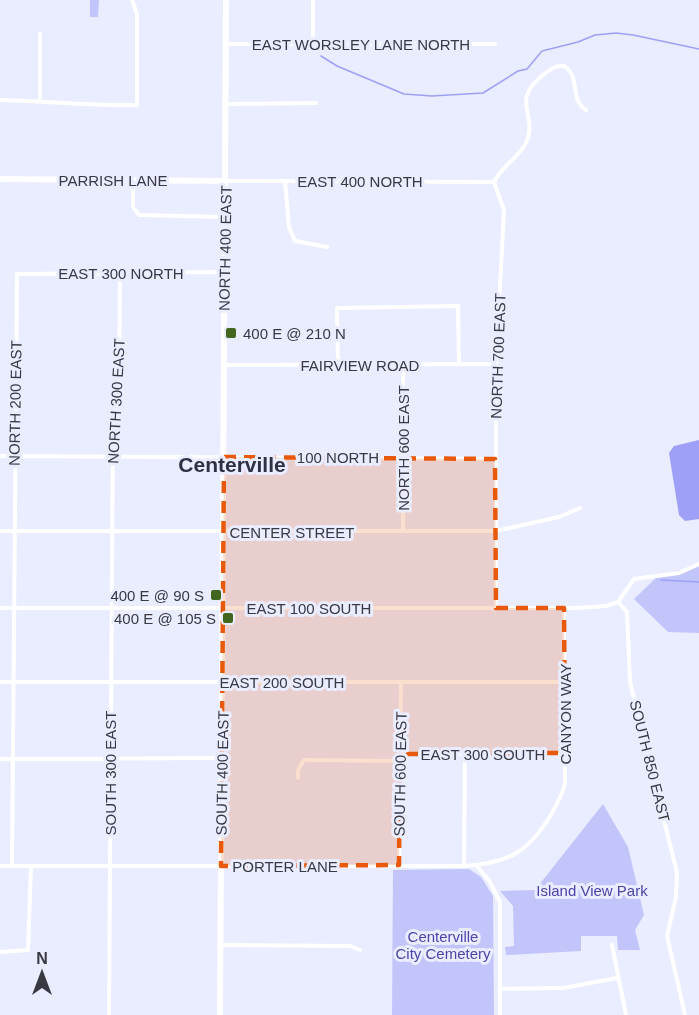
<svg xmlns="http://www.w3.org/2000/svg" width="699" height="1015" font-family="Helvetica,sans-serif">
<rect width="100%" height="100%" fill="#eaecff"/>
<path fill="#c2c5fa" d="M90,0H99L98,17H90Z
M699,565V633L668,632L634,599L657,577Z
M603,804L628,847L644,915L635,930L640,950H618L617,936H581V951L506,955L505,947L514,946L513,906L500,891L535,890Z
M469,869L481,877L493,896L494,1015H392L393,870Z"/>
<path fill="#9ea0f7" d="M699,440V519L685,521L679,515L669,453L674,446Z"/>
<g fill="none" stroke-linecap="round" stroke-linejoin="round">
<path stroke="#9ea0f7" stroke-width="1.5" d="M321,56L337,66L404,94L432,96L483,93L518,71L527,69L542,51L578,42L595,35L616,33L633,35L699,49
M661,580L699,582"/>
<path stroke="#fff" stroke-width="4" d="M313,0V44
M40,34V101
M227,44H495
M0,100C46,101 91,106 137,105V14L132,0
M226,104L316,103
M133,180V207L139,215L224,217
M226,181L494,182
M285,181L289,227L295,241L327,247
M494,182L504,210L496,364V608
M494,182C501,166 519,158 526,143C539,114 509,102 543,75C550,70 555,65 564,66C581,76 569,99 586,110
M225,365L496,364
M338,365L337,308L458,306L459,364
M0,456L495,459
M0,531H496L559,517L580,508
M403,531V364
M618,602L627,612L630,682L677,873L676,897L667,936L685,1015
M618,602L634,579L679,573L699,564
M0,608H577L606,606L618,602
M0,682H565
M400,754L565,753
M0,759L221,758
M298,778V770L304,760L400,761
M399,865L401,682
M476,865L490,882L500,902V1015
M0,866H464C509,863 529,852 552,813C557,803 563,794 565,783L564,608
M12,866L17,274L225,272
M464,866L465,754
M221,945L350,946L360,950
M612,945L626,1015
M0,952L28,950L31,866
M500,989L563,988L617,978
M109,1015L113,419L119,393L120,271"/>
<path stroke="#fff" stroke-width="6" d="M0,179L226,181
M220,1015L226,0"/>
</g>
<path fill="#e8590c" fill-opacity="0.2" stroke="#e8590c" stroke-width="4.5" stroke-dasharray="12 8" stroke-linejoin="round" d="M224,457L495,459L496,608H564L565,753L400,754L399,865L221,866Z"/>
<g fill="#43661f" stroke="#eaecff" stroke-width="2">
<rect x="225" y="327" width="12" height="12" rx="3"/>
<rect x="210" y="589" width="12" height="12" rx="3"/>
<rect x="222" y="612" width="12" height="12" rx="3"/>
</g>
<g text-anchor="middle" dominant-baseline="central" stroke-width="6" stroke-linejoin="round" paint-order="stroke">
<g font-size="15" fill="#383942" stroke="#eaecff">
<text x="361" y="44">EAST WORSLEY LANE NORTH</text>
<text x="113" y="180">PARRISH LANE</text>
<text x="360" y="181">EAST 400 NORTH</text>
<text transform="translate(225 248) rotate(-89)">NORTH 400 EAST</text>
<text x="121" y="273">EAST 300 NORTH</text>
<text transform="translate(498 356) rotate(-88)">NORTH 700 EAST</text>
<text x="360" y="365">FAIRVIEW ROAD</text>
<text transform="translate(116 401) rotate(-87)">NORTH 300 EAST</text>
<text transform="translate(15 403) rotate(-89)">NORTH 200 EAST</text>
<text transform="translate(403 448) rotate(-90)">NORTH 600 EAST</text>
<text x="338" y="457">100 NORTH</text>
<text x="292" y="532">CENTER STREET</text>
<text x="309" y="608">EAST 100 SOUTH</text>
<text x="282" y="682">EAST 200 SOUTH</text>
<text transform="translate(565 714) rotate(-90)">CANYON WAY</text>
<text x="483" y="754">EAST 300 SOUTH</text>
<text transform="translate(650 761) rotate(76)">SOUTH 850 EAST</text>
<text transform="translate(110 773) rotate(-90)">SOUTH 300 EAST</text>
<text transform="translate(222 773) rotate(-89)">SOUTH 400 EAST</text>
<text transform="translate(400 774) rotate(-89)">SOUTH 600 EAST</text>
<text x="285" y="866">PORTER LANE</text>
</g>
<g font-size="15" fill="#383942" stroke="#eaecff" text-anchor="end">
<text x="243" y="333" text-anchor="start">400 E @ 210 N</text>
<text x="204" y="595">400 E @ 90 S</text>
<text x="216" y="618">400 E @ 105 S</text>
</g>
<g font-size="15" fill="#4c44a8" stroke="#eaecff">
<text x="592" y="890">Island View Park</text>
<text x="443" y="936">Centerville<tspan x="443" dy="17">City Cemetery</tspan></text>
</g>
<g font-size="21" font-weight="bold" fill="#2f3042" stroke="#eaecff">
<text x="232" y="464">Centerville</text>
</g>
</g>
<g transform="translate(42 973)" stroke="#eaecff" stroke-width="4.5" paint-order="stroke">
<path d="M0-4.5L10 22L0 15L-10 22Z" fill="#383942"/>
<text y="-9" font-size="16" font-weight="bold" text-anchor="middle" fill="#383942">N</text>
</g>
</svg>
